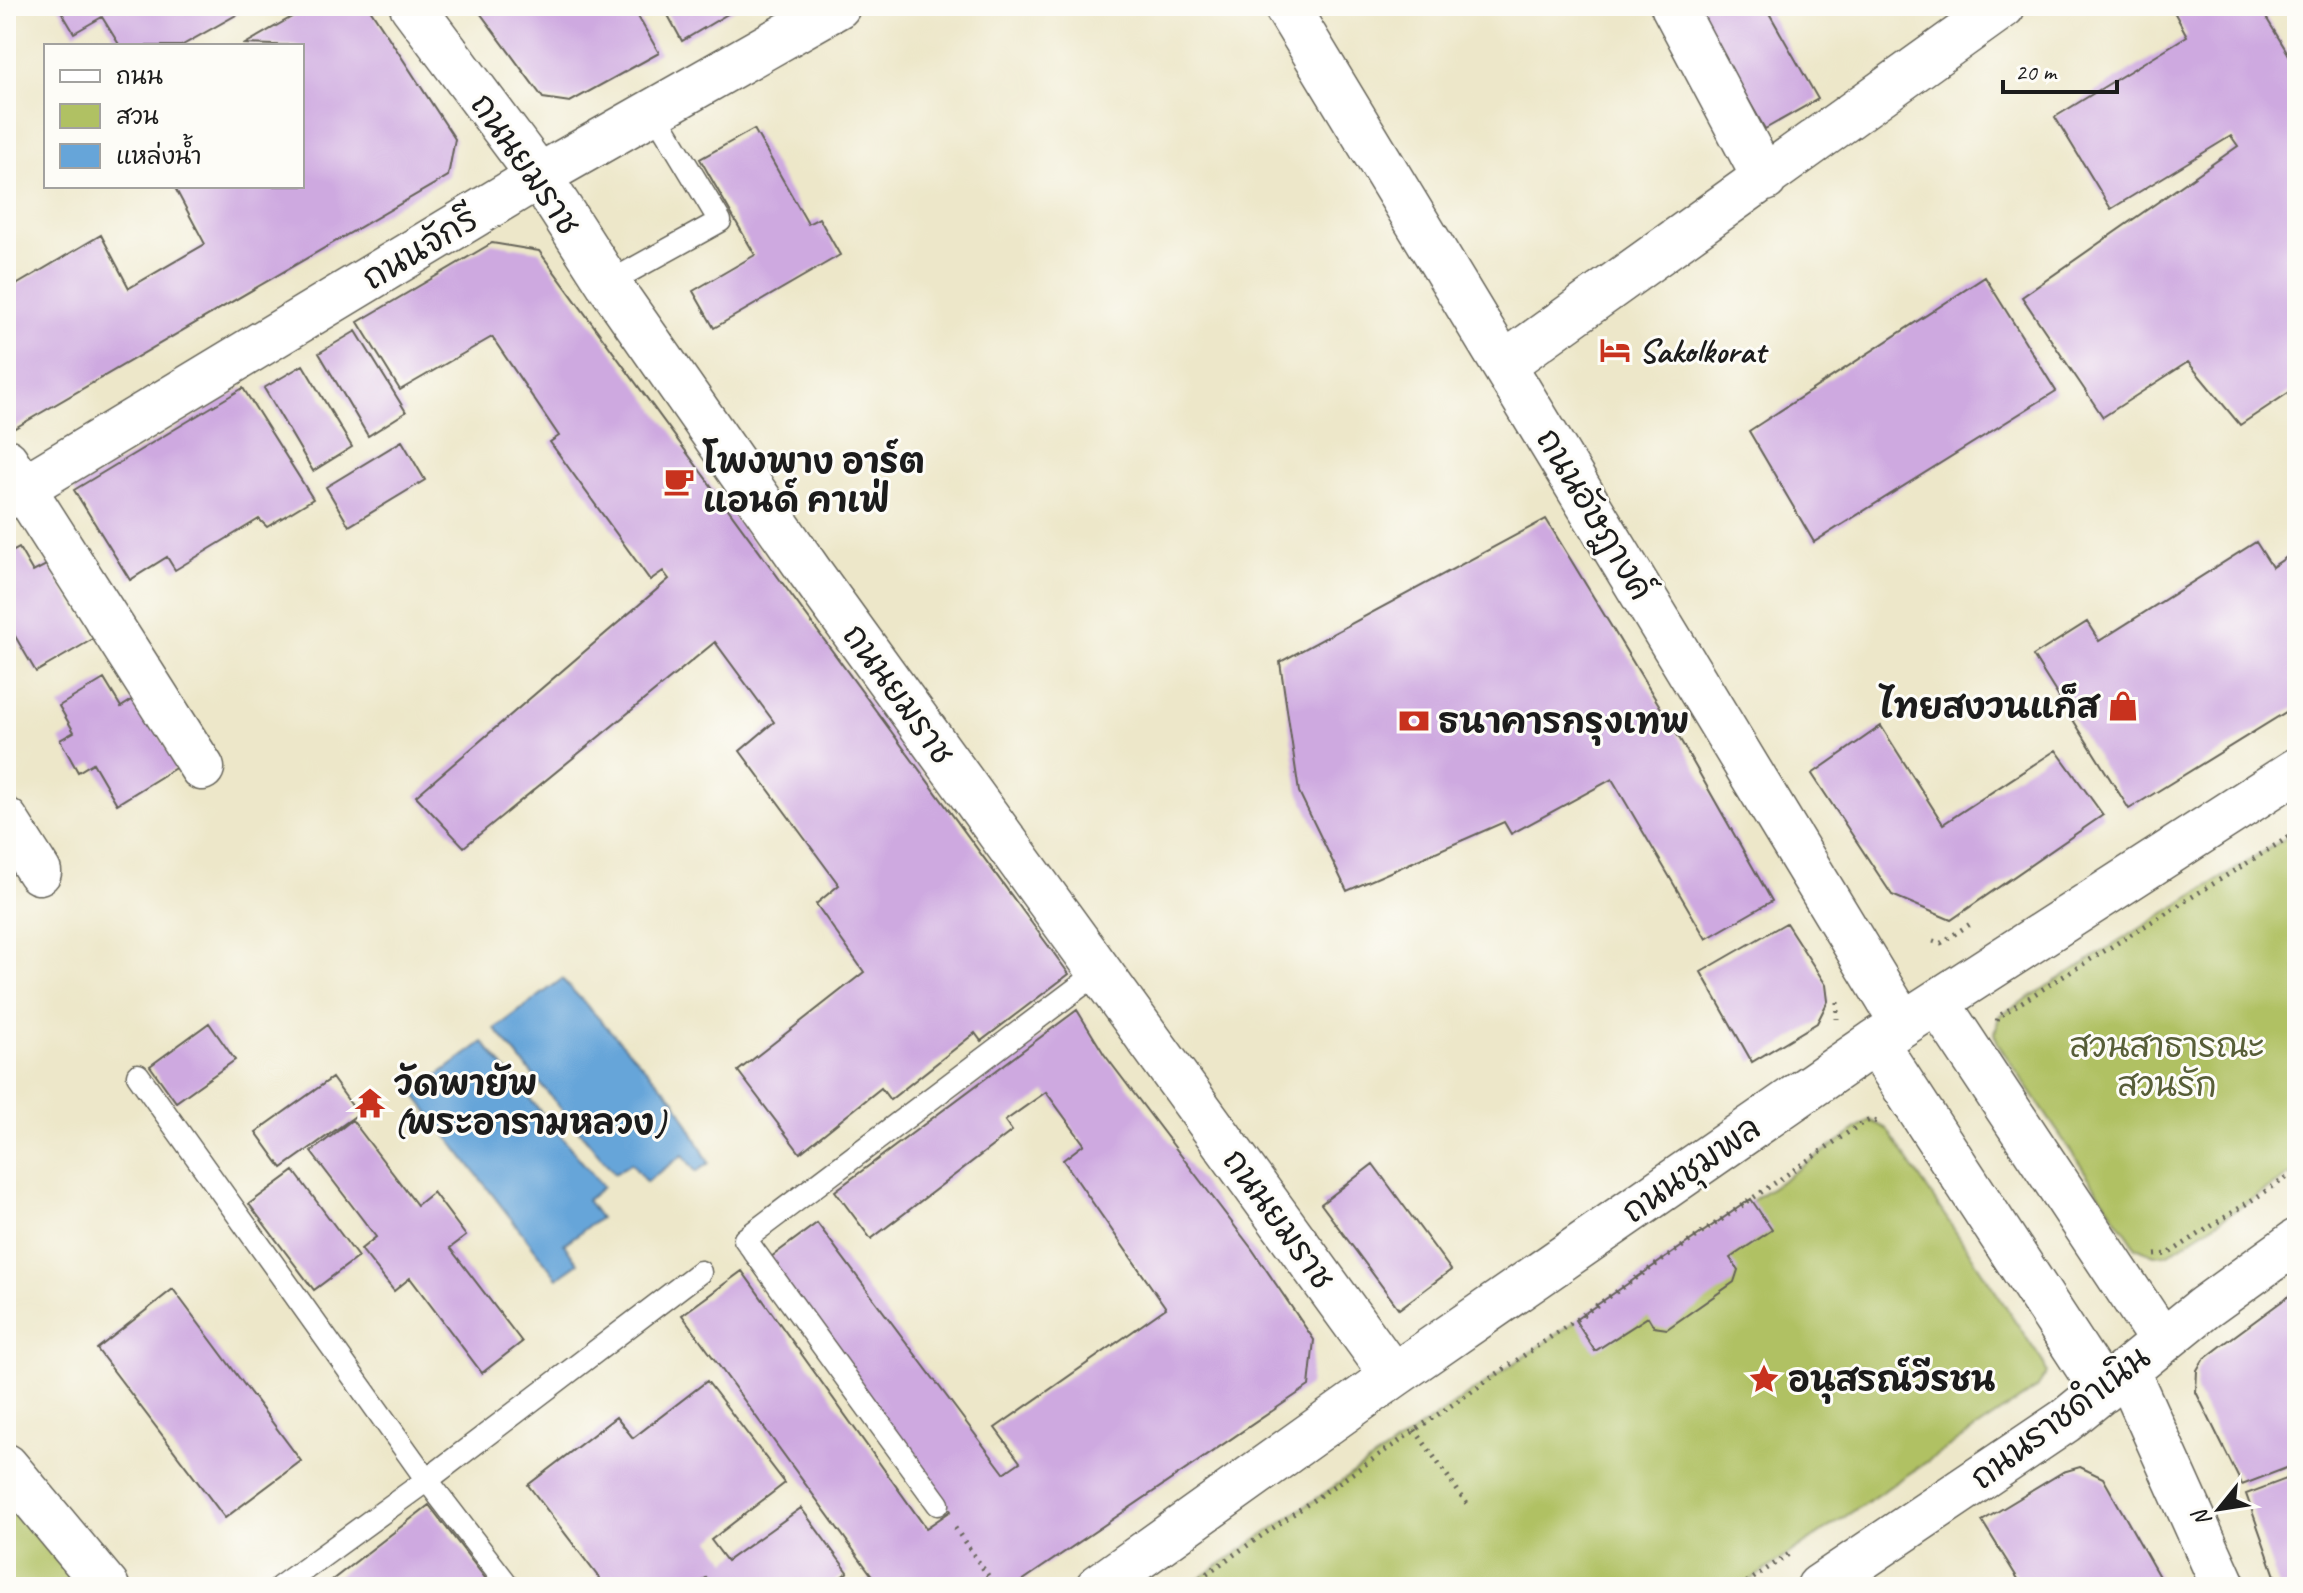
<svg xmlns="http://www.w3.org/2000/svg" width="2303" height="1593" font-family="Caveat,'Playpen Sans Thai',sans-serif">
<rect width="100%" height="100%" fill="#fdfcf7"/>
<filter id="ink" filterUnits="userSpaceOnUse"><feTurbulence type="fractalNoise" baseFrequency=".0125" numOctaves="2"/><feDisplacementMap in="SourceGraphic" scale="16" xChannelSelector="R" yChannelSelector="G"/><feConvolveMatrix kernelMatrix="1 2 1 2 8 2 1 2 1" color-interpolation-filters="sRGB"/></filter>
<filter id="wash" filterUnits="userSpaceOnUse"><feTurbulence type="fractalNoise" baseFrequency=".006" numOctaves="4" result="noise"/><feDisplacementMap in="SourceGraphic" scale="32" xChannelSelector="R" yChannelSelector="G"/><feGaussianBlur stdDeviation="1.8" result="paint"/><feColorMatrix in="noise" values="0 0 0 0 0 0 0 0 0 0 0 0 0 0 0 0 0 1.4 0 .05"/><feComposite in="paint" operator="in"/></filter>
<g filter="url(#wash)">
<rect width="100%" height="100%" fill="#ede7c9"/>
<path fill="#b0c163" stroke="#666e40" stroke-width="2" d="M2297,831V1170L2168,1254L2154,1255L2136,1247L1998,1044L1995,1033L1999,1016Z
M1870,1120L1887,1129L2044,1364L2047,1373L2037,1388L1740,1587H1187Z
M8,1500L81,1587H6Z"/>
<path fill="#66a5d9" stroke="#41607a" stroke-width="2" d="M562,979L675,1100L709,1163L696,1172L683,1155L646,1182L631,1163L615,1174L495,1029Z
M483,1042L603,1187L587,1200L600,1218L564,1244L578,1263L557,1278L414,1093Z"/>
<g id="blocks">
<path fill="#cea9e0" d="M58,6H252L181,46H120L102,17L74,33Z
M311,6H368L455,139L448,176L15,428L6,416V291L101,235L129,288L205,244L174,186H302V46L245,44Z
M475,6H632L659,53L570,102L543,98Z
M663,6H741L682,41Z
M1695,6H1765L1818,99L1765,129Z
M2171,6H2259L2297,68V387L2240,425L2188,362L2103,417L2022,297L2238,146L2231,136L2111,209L2055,117L2187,36Z
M754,129L808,224L819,218L840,255L714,328L693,291L755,255L700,159Z
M492,243L539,251L1069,974L981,1041L975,1033L890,1100L881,1088L800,1153L738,1071L864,972L816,904L839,885L740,751L774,722L715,642L464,847L416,796L669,579L663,571L650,580L550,442L559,436L492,337L400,390L358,322Z
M1985,277L2056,391L1814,542L1749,431Z
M356,331L406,412L368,436L319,353Z
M303,365L352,447L313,471L264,388Z
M243,388L313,499L267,527L259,519L175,570L167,557L130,580L74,490Z
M402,441L425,480L349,526L326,487Z
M1546,519L1681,741L1772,901L1706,939L1612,779L1511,834L1504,822L1347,891L1299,792L1280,662Z
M2256,542L2272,567L2297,550V705L2129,809L2033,656L2087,622L2099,641Z
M19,548L33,572L48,564L93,639L36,672L15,636L6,641V555Z
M104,679L121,707L137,697L177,767L117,804L93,763L78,772L60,740L74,732L59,706Z
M1881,726L1943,824L2056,750L2103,815L1951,920L1892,895L1812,774Z
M1786,923L1826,985L1828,1001L1817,1023L1752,1062L1701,972Z
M1077,1010L1104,1054L1252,1249L1314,1340L1309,1386L1013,1587H859L873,1577L682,1315L742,1271L926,1528L951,1511L767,1260L817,1223L1004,1473L1020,1462L995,1428L1166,1308L1063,1160L1084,1144L1046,1092L1005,1121L1012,1131L871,1239L835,1191Z
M209,1023L235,1060L176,1102L150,1066Z
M332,1078L358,1114L282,1168L256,1132Z
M352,1120L417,1205L433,1192L466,1236L450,1248L522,1342L482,1373L410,1278L394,1291L361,1249L376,1237L311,1152Z
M1373,1164L1451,1270L1399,1309L1321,1204Z
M294,1171L358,1257L314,1290L249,1204Z
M1751,1199L1772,1230L1730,1258L1738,1270L1734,1282L1667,1329L1654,1327L1648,1317L1595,1351L1575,1320Z
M173,1289L301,1461L225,1518L97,1349Z
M2297,1290V1464L2242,1485L2196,1392L2197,1370L2203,1360L2225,1343Z
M707,1381L785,1483L711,1540L727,1561L801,1508L848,1572L827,1587H713L706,1578L694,1587H606L528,1485L616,1417L633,1438Z
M2080,1467L2103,1478L2162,1582L2150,1587H2023L1982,1521L2063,1472Z
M2297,1475V1587H2279L2246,1494Z
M429,1505L492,1587H323Z"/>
</g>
</g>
<g filter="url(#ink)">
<use href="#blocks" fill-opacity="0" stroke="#656359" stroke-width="2"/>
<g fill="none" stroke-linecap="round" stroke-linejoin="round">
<g stroke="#656359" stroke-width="25">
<path id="lane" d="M608,283L720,221L653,110
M138,1075L427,1480L700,1272
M938,1504L745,1239L1100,971
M280,1587L427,1480L509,1587"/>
</g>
<g stroke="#656359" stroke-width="47">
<path id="street" d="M1673,6L1765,179
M1504,364L2003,6
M6,461L202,768
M6,820L39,872"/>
</g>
<g stroke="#656359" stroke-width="47">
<path id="secondary" d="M412,6L539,176L608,283L810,572L1393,1376
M1286,6L1903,1024
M6,498L539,176L838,6
M1937,1002L2162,1341
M1875,1042L2103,1391
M2127,1371L2224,1587
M6,1466L107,1587
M1098,1587L1393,1376L1875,1042L2297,770
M1819,1587L2065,1421L2204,1308L2297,1241"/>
</g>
<path stroke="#656359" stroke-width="5" stroke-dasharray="2 6" stroke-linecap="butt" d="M1933,941L1941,943L1973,922
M1837,1002V1019
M1997,1021L1999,1016L2297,832
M2155,1255L2168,1254L2297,1171
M1415,1430L1470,1508
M955,1528L996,1587
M1187,1587L1859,1125L1870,1120L1877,1122
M1740,1587L1792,1552"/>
<use href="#lane" stroke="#fff" stroke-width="22"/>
<use href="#street" stroke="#fff" stroke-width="44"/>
<use href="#secondary" stroke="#fff" stroke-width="44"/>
</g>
</g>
<defs>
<g id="hotel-bare" transform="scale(2.4)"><path d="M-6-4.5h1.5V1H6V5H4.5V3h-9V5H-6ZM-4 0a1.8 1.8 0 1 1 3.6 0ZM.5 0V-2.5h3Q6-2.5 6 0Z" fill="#c8321e" stroke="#fdfcf7" stroke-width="2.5" paint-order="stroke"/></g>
<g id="cafe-bare" transform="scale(2.4)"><path d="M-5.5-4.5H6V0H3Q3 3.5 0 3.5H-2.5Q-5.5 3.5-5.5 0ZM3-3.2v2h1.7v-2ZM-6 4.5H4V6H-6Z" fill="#c8321e" stroke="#fdfcf7" stroke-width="2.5" paint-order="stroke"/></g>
<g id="shop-bare" transform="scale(2.4)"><path d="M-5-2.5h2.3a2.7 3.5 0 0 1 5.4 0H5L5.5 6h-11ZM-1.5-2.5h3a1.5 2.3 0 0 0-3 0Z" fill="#c8321e" stroke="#fdfcf7" stroke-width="2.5" paint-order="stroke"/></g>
<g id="bank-bare" transform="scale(2.4)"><path d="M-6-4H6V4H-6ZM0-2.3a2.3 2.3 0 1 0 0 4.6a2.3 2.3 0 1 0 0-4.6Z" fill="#c8321e" stroke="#fdfcf7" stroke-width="2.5" paint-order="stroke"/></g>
<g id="temple-bare" transform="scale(2.4)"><path d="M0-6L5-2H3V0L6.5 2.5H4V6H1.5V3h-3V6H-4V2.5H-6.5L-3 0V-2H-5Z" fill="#c8321e" stroke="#fdfcf7" stroke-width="2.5" paint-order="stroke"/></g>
<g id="sight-bare" transform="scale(2.4)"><path d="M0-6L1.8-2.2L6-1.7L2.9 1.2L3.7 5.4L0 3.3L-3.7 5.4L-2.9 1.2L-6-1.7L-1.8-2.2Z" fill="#c8321e" stroke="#fdfcf7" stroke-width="2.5" paint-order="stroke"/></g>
</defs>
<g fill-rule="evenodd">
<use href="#hotel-bare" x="1615" y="350"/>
<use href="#cafe-bare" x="679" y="481"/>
<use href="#shop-bare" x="2123" y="706"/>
<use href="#bank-bare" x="1414" y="721"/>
<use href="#temple-bare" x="370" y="1103"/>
<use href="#sight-bare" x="1764" y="1379"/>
</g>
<g text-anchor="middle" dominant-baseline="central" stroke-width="6" stroke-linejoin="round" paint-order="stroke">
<g font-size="34" fill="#1c1c1c" stroke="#fdfcf7">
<text transform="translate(526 164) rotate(55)">ถนนยมราช</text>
<text transform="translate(420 248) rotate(-31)">ถนนจักรี</text>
<text transform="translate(1595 514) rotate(59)">ถนนอัษฎางค์</text>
<text transform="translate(899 694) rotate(54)">ถนนยมราช</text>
<text transform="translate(1691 1169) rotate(-35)">ถนนชุมพล</text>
<text transform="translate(1279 1219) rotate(54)">ถนนยมราช</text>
<text transform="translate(2060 1417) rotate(-37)">ถนนราชดำเนิน</text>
</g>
<g font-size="34" font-weight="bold" fill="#1c1c1c" stroke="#fdfcf7" text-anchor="start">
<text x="1639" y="350">Sakolkorat</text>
<text x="703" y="461">โพงพาง อาร์ต<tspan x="703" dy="39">แอนด์ คาเฟ่</tspan></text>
<text x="2099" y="706" text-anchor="end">ไทยสงวนแก็ส</text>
<text x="1438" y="721">ธนาคารกรุงเทพ</text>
<text x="394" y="1083">วัดพายัพ<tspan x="394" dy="39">(พระอารามหลวง)</tspan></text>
<text x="1788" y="1379">อนุสรณ์วีรชน</text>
</g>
<g font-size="34" fill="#575e38" stroke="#fdfcf7">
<text x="2167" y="1045">สวนสาธารณะ<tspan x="2167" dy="39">สวนรัก</tspan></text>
</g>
</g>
<rect width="2303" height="1593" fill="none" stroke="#fdfcf7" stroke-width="32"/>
<rect x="44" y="44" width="260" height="144" fill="#fdfcf7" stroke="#a3a29f" stroke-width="2"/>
<rect x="60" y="70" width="40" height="12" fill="#ffffff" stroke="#a3a29f" stroke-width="2"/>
<text x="116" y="84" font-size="24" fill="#1c1c1c">ถนน</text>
<rect x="60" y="104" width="40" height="24" fill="#b0c163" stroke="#a3a29f" stroke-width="2"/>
<text x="116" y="124" font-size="24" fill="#1c1c1c">สวน</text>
<rect x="60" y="144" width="40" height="24" fill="#66a5d9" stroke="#a3a29f" stroke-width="2"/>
<text x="116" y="164" font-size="24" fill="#1c1c1c">แหล่งน้ำ</text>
<g transform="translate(2219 1509) rotate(240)" stroke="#fdfcf7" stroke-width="6" paint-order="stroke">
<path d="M0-6L14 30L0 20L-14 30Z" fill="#1c1c1c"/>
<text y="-12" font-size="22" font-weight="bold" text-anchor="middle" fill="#1c1c1c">N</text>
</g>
<path d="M2003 80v12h114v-12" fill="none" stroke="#1c1c1c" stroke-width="4"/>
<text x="2015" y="80" font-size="24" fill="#1c1c1c" stroke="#fdfcf7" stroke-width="6" paint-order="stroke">20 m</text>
</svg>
